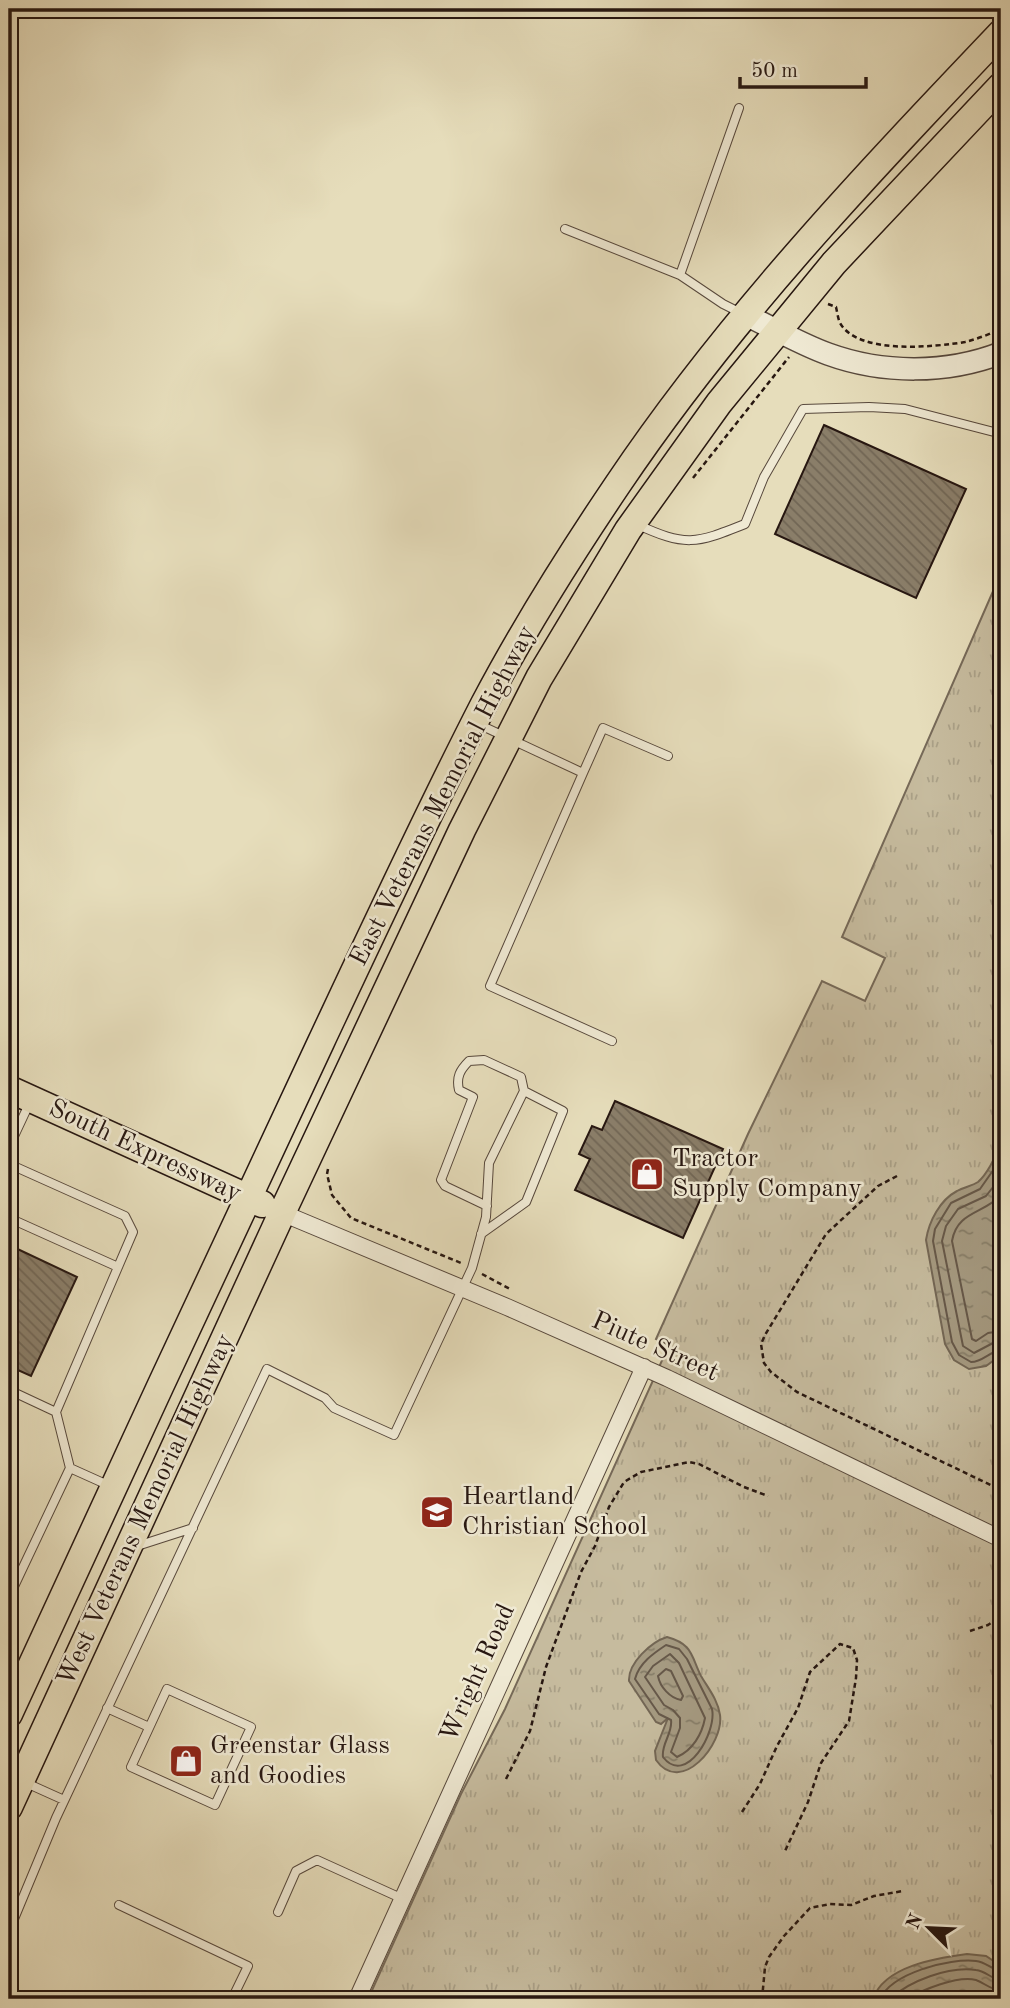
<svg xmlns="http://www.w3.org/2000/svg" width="1010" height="2008" font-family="'Old Standard TT',serif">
<defs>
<pattern id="grass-tufts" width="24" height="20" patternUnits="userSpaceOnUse" patternTransform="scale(1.75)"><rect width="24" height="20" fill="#c6bb9e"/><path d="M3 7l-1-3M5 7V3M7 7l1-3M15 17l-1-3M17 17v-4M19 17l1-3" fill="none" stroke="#aaa087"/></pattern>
<pattern id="water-ripples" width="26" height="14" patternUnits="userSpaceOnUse" patternTransform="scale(1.75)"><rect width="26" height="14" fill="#a59a81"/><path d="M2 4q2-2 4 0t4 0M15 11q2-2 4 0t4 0" fill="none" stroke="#867d68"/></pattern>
<pattern id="building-back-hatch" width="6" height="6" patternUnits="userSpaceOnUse" patternTransform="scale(1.75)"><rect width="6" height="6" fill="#8a7e69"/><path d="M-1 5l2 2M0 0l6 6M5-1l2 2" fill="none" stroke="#716655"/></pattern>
</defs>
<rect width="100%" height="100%" fill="#e6ddbb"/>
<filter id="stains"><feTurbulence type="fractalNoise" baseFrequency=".00286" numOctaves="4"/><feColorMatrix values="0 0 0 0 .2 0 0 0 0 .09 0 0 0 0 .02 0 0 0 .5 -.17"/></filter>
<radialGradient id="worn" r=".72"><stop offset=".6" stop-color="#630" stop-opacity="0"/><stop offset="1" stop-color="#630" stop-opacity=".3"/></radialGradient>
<path fill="url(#grass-tufts)" stroke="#766958" stroke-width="2" d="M1001,573V1999H368L461,1794L505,1709L669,1345L656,1339L748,1134L822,981L865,1001L885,958L842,937Z"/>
<path fill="url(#water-ripples)" stroke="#736654" stroke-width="2" d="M1001,1144V1355L986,1366L969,1369L954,1360L945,1344L926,1240C929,1221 940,1200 957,1191C964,1187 972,1186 978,1182C988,1173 995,1157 1001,1144Z
M667,1637C693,1644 691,1656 701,1676C708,1688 718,1700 720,1715C724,1744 681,1796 656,1760L655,1751L668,1718L661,1724L656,1722L629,1681C628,1663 651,1642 667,1637Z
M967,1954L986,1956L1001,1966V1999H873C884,1966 937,1958 967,1954Z"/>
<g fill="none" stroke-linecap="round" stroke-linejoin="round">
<path stroke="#665849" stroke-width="2" d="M1001,1159L980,1189L951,1203L935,1229L933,1241L952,1342L959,1355L971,1362C983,1362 990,1351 1001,1350
M1001,1177L986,1196L958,1209L946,1226L942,1241L963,1346L974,1353L993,1343L1001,1341
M1001,1195C984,1214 957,1211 952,1241L972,1339L976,1341L988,1333L1001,1331
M666,1645L679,1649L687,1659L712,1709C717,1732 686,1787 663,1757C661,1744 673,1733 671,1720L659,1714L635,1679C639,1663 654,1653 666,1645Z
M670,1654L679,1663L705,1718C702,1734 693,1750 677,1757L671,1752L680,1728V1718L673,1710L664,1705L645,1677L653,1666Z
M666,1669L671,1671L683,1696L681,1700C670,1698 660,1687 658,1676Z
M880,1999C892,1973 949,1958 976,1961C986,1962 992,1970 1001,1971
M890,1999C909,1981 949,1966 976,1970C986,1971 991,1979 1001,1980
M907,1999C922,1990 958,1975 976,1980C985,1983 990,1990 1001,1990"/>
</g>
<path fill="url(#building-back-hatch)" stroke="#271711" stroke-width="2" d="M824,425L966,489L916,598L775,534Z
M615,1101L723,1149L683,1238L575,1190L590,1159L579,1154L592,1126L602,1130Z
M9,1245L77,1277L31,1376L9,1366Z"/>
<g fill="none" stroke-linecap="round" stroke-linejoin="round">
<g stroke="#57483c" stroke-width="10">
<path id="service" d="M565,229L680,275L723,304L743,314
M680,275L739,108
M636,524C686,547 695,544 745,524L764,477L803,409L869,407L905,409L994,432L1001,425
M478,724L583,773L490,986L612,1041
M583,773L603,728L668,756
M9,1147L30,1102
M9,1164L125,1216L133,1232L56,1412L70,1468
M487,1206L445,1186L441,1180L473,1097L459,1090C456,1077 460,1070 469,1061L484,1060L521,1077L524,1091
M9,1218L118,1267
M9,1390L56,1412
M134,1547L193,1528
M9,1597L70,1468L110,1486
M167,1689L251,1727L215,1805L131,1767Z
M107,1708L149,1727
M24,1782L64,1800
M119,1905L248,1966L232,1999
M278,1912L296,1871L317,1860L403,1899
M9,1931L56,1818L267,1369L325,1398L334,1408L394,1435L472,1268L486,1217L489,1163L524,1091L563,1111L526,1202L481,1234"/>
</g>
<g stroke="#57483c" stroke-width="18">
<path id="minor" d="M282,1213L507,1307L667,1378L1001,1539
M357,1999L644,1367"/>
</g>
<g stroke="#57483c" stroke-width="24">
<path id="tertiary" d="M746,315C773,328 800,344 828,354C883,374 947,374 1001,353"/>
</g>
<g stroke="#271711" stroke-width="29">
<path id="primary" d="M9,1089L262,1204
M9,1714C112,1490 216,1265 321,1042C374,929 427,815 484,704C524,628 570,555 618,484C729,319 865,176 1001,33
M9,1807L282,1213L462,830L539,678L628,530L719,403L834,263L1001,86"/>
</g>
<path stroke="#271711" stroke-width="2.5" stroke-dasharray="5 3.5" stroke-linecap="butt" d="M828,304L836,307C837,311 838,319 840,323C858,355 934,347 965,342C977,339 990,334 1001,329
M693,478L789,357
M328,1169L327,1174L332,1195L351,1218L461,1263
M897,1176L878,1186L826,1234L765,1335L761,1344L764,1363L771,1372L797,1392L1001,1490
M482,1274L510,1289
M970,1631L988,1625L1001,1616
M506,1779L530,1731L546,1667L581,1572L595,1546L609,1507L624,1482L641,1472L689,1462L699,1464L744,1487L768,1496
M742,1812L760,1784L777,1746L798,1708L810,1672L840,1644L853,1648L857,1660L856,1678L849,1721L821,1763L808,1802L785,1851
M762,1999L765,1967L769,1957L784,1936L810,1908L830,1904L851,1905L874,1896L903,1891"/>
<use href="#service" stroke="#efe9d3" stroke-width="8"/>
<use href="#minor" stroke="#efe9d3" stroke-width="16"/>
<use href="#tertiary" stroke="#efe9d3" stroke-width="21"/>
<use href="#primary" stroke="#e6ddbb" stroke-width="26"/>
</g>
<defs>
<g id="shop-square" transform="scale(1.75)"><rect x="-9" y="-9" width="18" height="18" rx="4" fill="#8f2418" stroke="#efe9d3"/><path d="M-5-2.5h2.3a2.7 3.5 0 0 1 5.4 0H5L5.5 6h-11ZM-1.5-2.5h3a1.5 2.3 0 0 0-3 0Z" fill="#fff"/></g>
<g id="school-square" transform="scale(1.75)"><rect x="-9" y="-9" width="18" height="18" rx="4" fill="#8f2418" stroke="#efe9d3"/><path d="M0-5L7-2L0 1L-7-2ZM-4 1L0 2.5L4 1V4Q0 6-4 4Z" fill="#fff"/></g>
</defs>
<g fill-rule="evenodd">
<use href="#shop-square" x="647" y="1174"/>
<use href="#school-square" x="437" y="1512"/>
<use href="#shop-square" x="186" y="1761"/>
</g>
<g text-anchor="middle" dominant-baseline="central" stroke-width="5" stroke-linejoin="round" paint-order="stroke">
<g font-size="26" fill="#271711" stroke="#efe9d3">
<text transform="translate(443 796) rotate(-63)">East Veterans Memorial Highway</text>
<text transform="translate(145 1151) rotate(25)">South Expressway</text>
<text transform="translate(655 1347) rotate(24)">Piute Street</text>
<text transform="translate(146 1510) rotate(-65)">West Veterans Memorial Highway</text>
<text transform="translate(478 1673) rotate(-66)">Wright Road</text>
</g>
<g font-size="26" fill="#271711" stroke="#efe9d3" text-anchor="start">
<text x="672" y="1159">Tractor<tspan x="672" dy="30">Supply Company</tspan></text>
<text x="462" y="1497">Heartland<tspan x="462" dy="30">Christian School</tspan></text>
<text x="210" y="1746">Greenstar Glass<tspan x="210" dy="30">and Goodies</tspan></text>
</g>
</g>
<rect width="1010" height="2008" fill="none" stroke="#e6ddbb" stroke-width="35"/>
<rect x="10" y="10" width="989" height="1987" fill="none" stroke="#271711" stroke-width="3.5"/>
<rect x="18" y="18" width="975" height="1973" fill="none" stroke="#271711" stroke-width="2"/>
<g transform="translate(929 1928) rotate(294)" stroke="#efe9d3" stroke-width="5" paint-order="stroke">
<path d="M0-5L12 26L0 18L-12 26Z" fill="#271711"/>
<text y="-10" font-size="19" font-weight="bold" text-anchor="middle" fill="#271711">N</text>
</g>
<path d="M740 77v10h126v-10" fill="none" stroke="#271711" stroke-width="3.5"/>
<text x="751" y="77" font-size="21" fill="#271711" stroke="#efe9d3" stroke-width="5" paint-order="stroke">50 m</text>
<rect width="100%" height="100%" filter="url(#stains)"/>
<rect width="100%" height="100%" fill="url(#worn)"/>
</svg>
